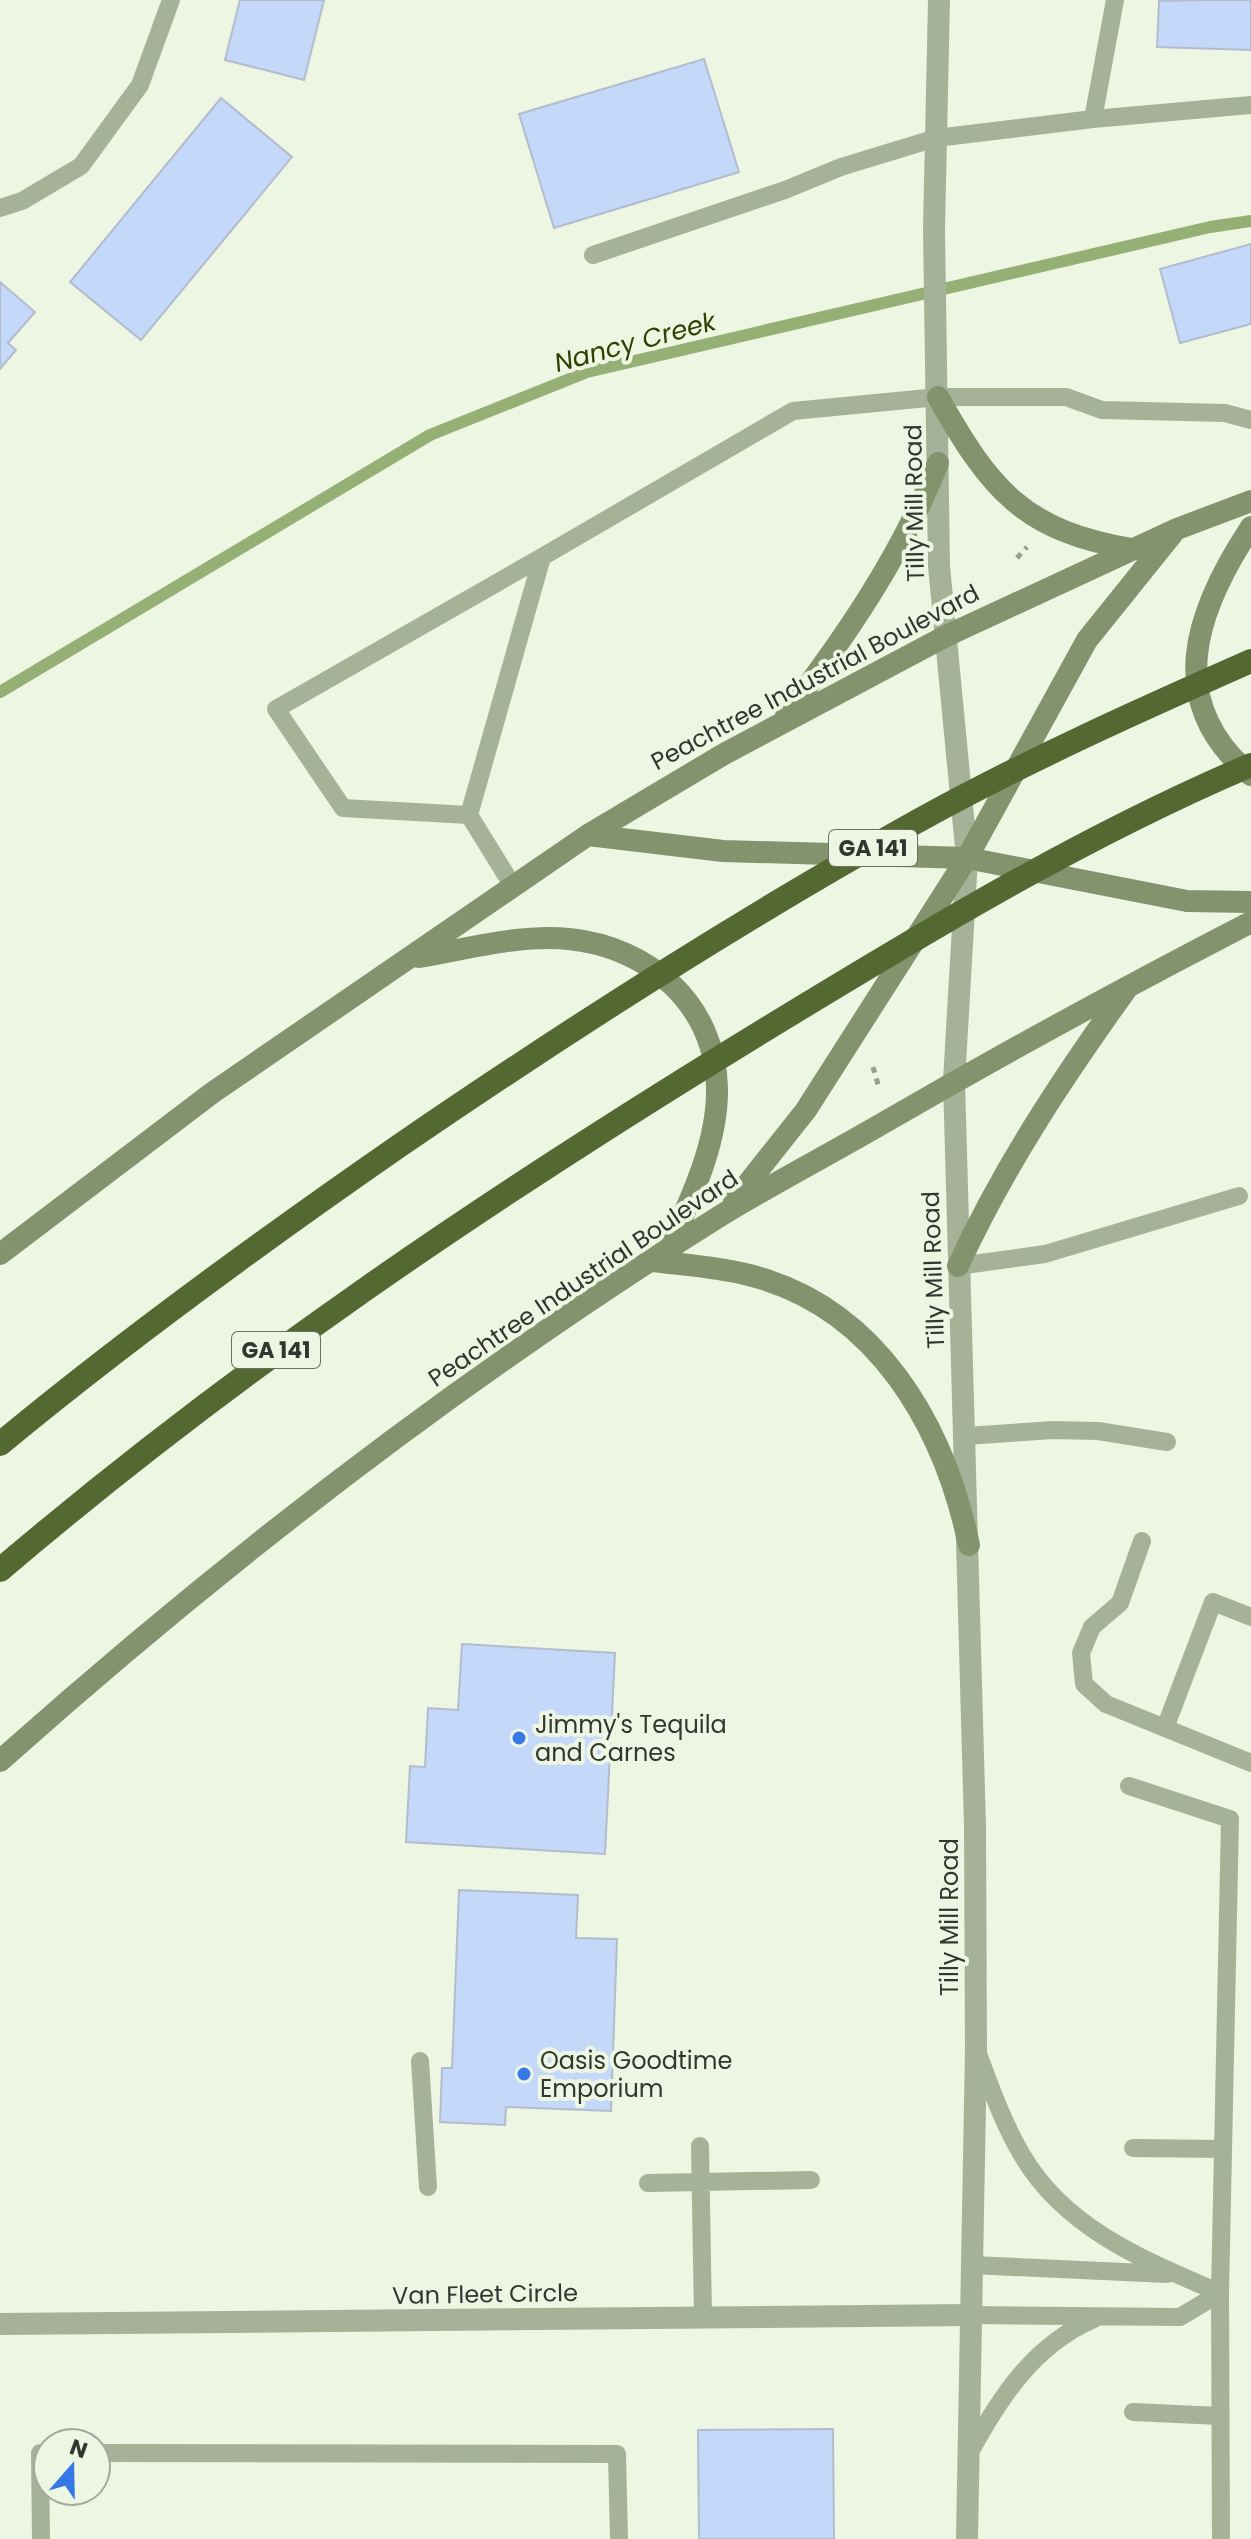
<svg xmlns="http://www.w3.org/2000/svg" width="1251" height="2539" font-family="Poppins,sans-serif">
<rect width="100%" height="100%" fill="#edf5e3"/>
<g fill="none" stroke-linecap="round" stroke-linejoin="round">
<path stroke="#96af74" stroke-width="12" d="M0,692L430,435L587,372L1210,227L1251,221"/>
</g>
<path fill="#c4d8f9" stroke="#b3bccc" stroke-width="2" d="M240,0H324L304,80L225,60Z
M1209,0H1251V50L1157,47L1159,1Z
M704,59L739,172L554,228L519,114Z
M221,98L292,157L141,340L70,282Z
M1251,244V324L1180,343L1160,269Z
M0,282L35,312L8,343L16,350L0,369Z
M462,1644L615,1653L605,1854L406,1842L410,1766L425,1767L428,1708L458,1710Z
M459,1890L578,1895L576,1938L617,1939L611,2111L506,2107L505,2125L440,2122L442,2068H452Z
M833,2429L834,2539H699L698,2430Z"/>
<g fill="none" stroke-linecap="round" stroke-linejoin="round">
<path stroke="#979d90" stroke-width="5" stroke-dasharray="6 6" stroke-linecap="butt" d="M1017,558L1027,547
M873,1067L879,1088"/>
<path stroke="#a6b298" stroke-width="18" d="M1093,119L1115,0
M0,208L22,201L81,166L140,85L171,0
M593,255L785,190L841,167L936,138L1093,119L1251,105
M469,815L343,808L276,709L542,557
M514,888L469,815L542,557L793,411L938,397H1066L1102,410L1225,413L1251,420
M958,1266L1045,1254L1239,1196
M966,1436L1053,1430L1098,1431L1167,1442
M1142,1541L1120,1603L1092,1627L1081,1653L1084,1684L1106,1704L1251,1763
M1165,1728L1213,1602L1251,1617
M1129,1786L1230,1819L1220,2293L1221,2539
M978,2054C991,2088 1003,2123 1022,2155C1065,2229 1146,2261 1220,2293
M420,2061L428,2187
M700,2146L703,2317
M1133,2148L1223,2149
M648,2183L811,2180
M972,2265L1167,2274
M971,2315L1180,2317L1220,2293
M1133,2412L1220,2416
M96,2453L617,2454L619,2539
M969,2454C999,2399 1033,2345 1094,2319
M41,2539L40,2453H48"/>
<path stroke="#a6b298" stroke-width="22" d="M0,2324L971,2315"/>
<path stroke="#a6b298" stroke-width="22" d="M939,0L934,229L939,566L967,858L954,1081L975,1826L976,2049L967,2539"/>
<path stroke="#82936d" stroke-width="22" d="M938,397C990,489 1023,531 1132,549
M1251,527C1196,610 1162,701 1251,775
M786,715C846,636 901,556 938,463
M588,835L723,851L967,858L1187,901L1251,902
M419,957C467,949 520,934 569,939C649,947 715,1004 717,1088C718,1144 690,1200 668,1250
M734,1201L806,1110L967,858L1087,640L1173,533
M0,1254L212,1093L588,835L724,754L946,636L1177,529L1251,501
M653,1261C685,1265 718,1267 749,1275C877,1307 944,1426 969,1545
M958,1266C1004,1166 1064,1076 1128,987
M0,1761C224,1561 465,1376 720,1216C774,1183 830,1154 885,1122C1006,1052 1127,986 1251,922"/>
<path stroke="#536931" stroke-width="24" d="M0,1444C128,1338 262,1241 399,1146C567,1031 738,921 916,822C1024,762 1138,711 1251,661
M0,1570C240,1366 490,1198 758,1034C917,937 1079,838 1251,765"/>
</g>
<g fill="#3678e6" stroke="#edf5e3" stroke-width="3">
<circle cx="519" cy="1738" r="8"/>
<circle cx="524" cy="2074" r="8"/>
</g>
<g text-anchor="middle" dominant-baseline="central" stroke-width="8" stroke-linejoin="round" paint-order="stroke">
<g fill="#edf5e3" stroke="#6b6f66" stroke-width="2">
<rect x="829" y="830" width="88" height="36" rx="6"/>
<rect x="232" y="1332" width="88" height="36" rx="6"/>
</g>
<g font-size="22" font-weight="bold" fill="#333630">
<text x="873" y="848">GA 141</text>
<text x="276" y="1350">GA 141</text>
</g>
<g font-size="24" fill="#333630" stroke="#edf5e3">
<text transform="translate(914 503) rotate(-91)">Tilly Mill Road</text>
<text transform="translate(815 677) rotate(-28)">Peachtree Industrial Boulevard</text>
<text transform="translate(933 1270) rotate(-92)">Tilly Mill Road</text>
<text transform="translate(583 1278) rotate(-34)">Peachtree Industrial Boulevard</text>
<text transform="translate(949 1917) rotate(-90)">Tilly Mill Road</text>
<text transform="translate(485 2294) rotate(-1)">Van Fleet Circle</text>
</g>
<g font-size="24" fill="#333630" stroke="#edf5e3" text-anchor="start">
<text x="535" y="1724">Jimmy's Tequila<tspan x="535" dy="28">and Carnes</tspan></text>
<text x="540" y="2060">Oasis Goodtime<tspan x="540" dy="28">Emporium</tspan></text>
</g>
<g font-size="26" font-style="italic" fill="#2d4200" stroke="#edf5e3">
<text transform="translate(635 342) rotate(-15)">Nancy Creek</text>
</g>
</g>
<g transform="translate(72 2467) rotate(20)"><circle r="38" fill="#edf5e3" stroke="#a3a99b" stroke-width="2"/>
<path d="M0-6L14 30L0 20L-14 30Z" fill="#3678e6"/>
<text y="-12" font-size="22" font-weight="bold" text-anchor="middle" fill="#333630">N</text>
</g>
</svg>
